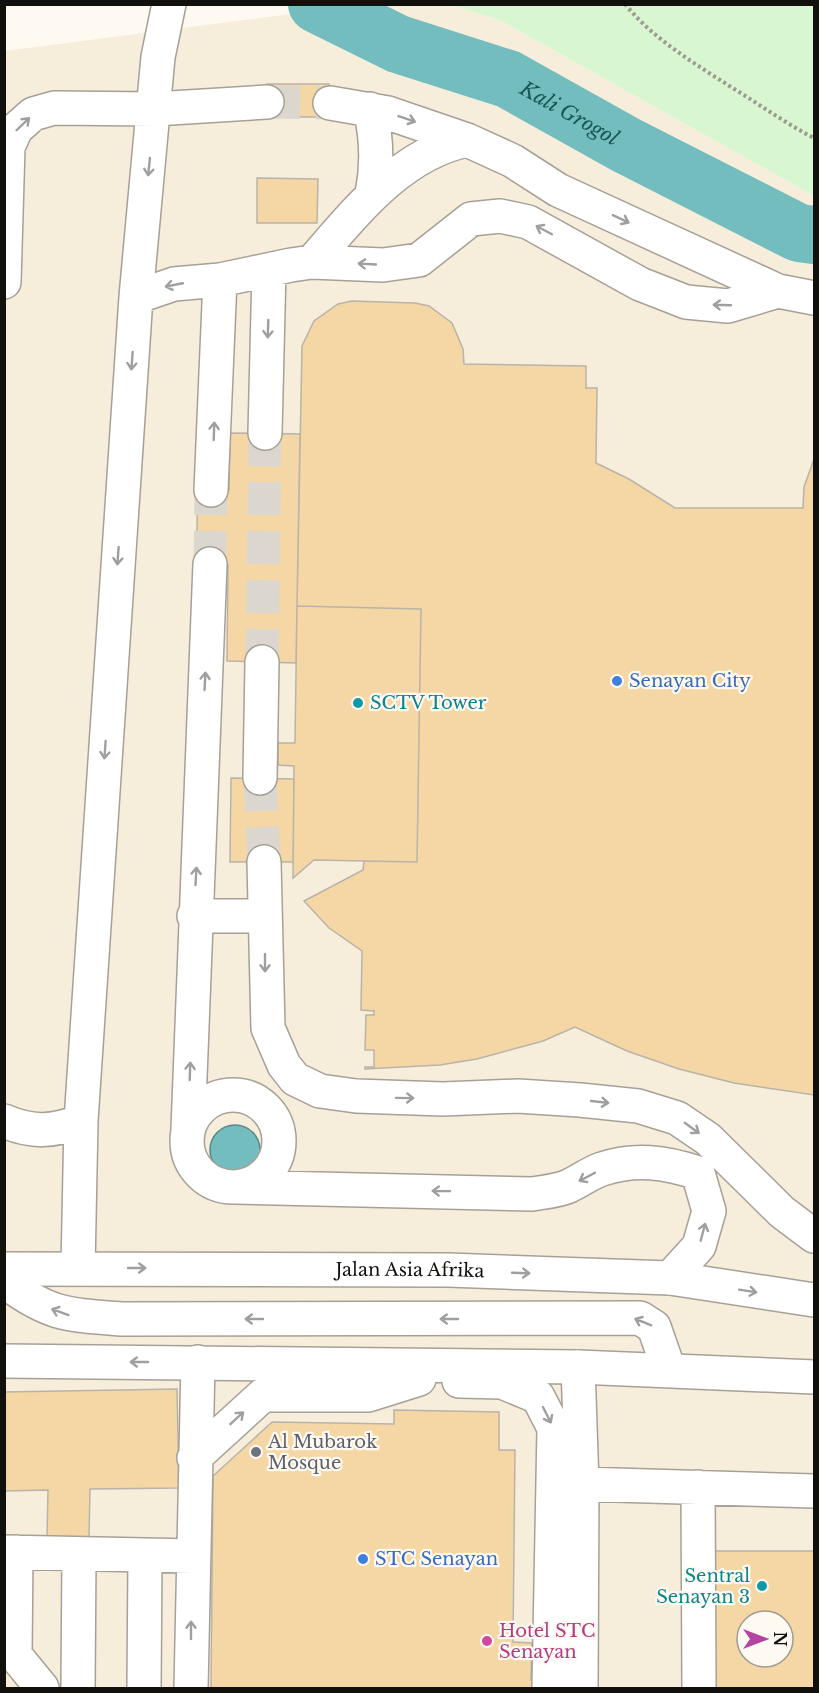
<svg xmlns="http://www.w3.org/2000/svg" width="819" height="1693" font-family="'Libre Baskerville',serif">
<rect width="100%" height="100%" fill="#fffaf1"/>
<path fill="#f7eddb" fill-rule="evenodd" d="M360,5H450L500,20L814,196V1688H5L4,51ZM747,1621H783V1657H747Z"/>
<path fill="#d8f7d0" d="M450,5H814V196L500,20Z"/>
<path fill="#73bdbf" stroke="#56898a" stroke-width="1.5" d="M210 1150a25 25 0 1 1 50 0a25 25 0 1 1-50 0Z"/>
<g fill="none" stroke-linecap="round" stroke-linejoin="round">
<path stroke="#73bdbf" stroke-width="58" id="s1" d="M317,4L398,44L508,79L626,145L799,233L814,235"/>
</g>
<path fill="#f4d7a4" stroke="#b9b3a9" stroke-width="1.5" fill-rule="evenodd" d="M267,84H329L330,117H267Z
M257,178L318,179L317,223H257Z
M352,301L415,303L429,306L452,323L463,349L464,364L586,366V388H597L596,463L629,479L675,508H803L804,487L814,459V1095L734,1083L679,1069L627,1051L575,1027L543,1041L477,1059L440,1065L365,1069V1067H374V1050H365L366,1015H374V1011L361,1010L362,951L329,928L304,901L363,870L364,861L417,862L421,609L297,606L302,346L314,321L338,304Z
M230,433L300,434L296,663L227,661L228,565L196,564L198,490H229Z
M297,606L421,609L417,862L314,860L293,878L294,766L278,765V743H295Z
M231,778L294,779L293,862H230Z
M177,1389L179,1488L90,1489L89,1538H47L48,1490L4,1491V1392Z
M394,1410L499,1412V1450H515L513,1642L532,1643L531,1680H543V1688H211L213,1476L272,1422L394,1424Z
M710,1551H814V1688H709ZM747,1621H783V1657H747Z"/>
<g fill="none" stroke-linecap="round" stroke-linejoin="round">
<path stroke="#dbd7cf" stroke-width="33" stroke-dasharray="33 16" stroke-linecap="butt" d="M267,102L330,103
M210,564L211,490
M262,662L265,433
M260,778L264,862"/>
<g stroke="#a6a097" stroke-width="36">
<path id="minor" d="M330,103L388,113L467,140L513,161L558,190L778,291L814,298
M370,109C377,138 378,164 372,194
M312,262C355,213 400,154 467,140
M4,282L8,147L16,129L33,114L54,108L155,109L267,102
M136,297L174,284L220,280L291,265L312,262L383,265L419,260L471,219L500,216L528,222L640,284L686,302L728,306L778,291
M265,433L269,270
M211,490L220,280
M260,778L262,662
M264,862L268,1028L284,1065L295,1079L320,1091L356,1096L443,1099L518,1096L580,1100L638,1106L677,1118L708,1139L782,1212L814,1236
M194,916H265
M187 1141a46 46 0 1 1 92 0a46 46 0 1 1-92 0Z
M4,1121C32,1133 53,1132 81,1121
M188,1129L210,564
M236,1187L532,1194C544,1192 558,1191 569,1186C580,1181 590,1173 602,1169C635,1158 665,1162 698,1173L709,1211L699,1246L670,1278
M78,1268L81,1121L136,297L158,57L169,4
M578,1367L582,1484L581,1688
M459,1381L502,1382L538,1397L554,1428L549,1688
M194,1458L263,1395H368L419,1379
M582,1484L814,1491
M698,1487L699,1688
M4,1552L192,1556
M16,1552L15,1655L42,1688
M78,1688L79,1555
M144,1688L145,1557
M191,1688L198,1362"/>
</g>
<g stroke="#a6a097" stroke-width="36">
<g id="major">
<path id="s2" d="M4,1269L448,1270L670,1278L814,1300"/>
<path d="M4,1281C49,1315 67,1315 121,1319L640,1318L654,1327L669,1370"/>
<path d="M4,1361L578,1367L814,1377"/>
</g>
</g>
<path stroke="#9e9a93" stroke-width="4" stroke-dasharray="3 3" stroke-linecap="butt" d="M625,4C653,39 694,63 731,87C759,104 785,123 814,138"/>
<use href="#minor" stroke="#fff" stroke-width="33"/>
<use href="#major" stroke="#fff" stroke-width="33"/>
</g>
<defs><path id="oneway-shaft" d="M-6 0H5M1.5-3L5.5 0L1.5 3" fill="none" stroke-width="1.6" stroke-linecap="round" stroke-linejoin="round" transform="scale(1.5)"/></defs>
<g stroke="#a09f9e">
<use href="#oneway-shaft" transform="translate(407 119) rotate(19)"/>
<use href="#oneway-shaft" transform="translate(23 124) rotate(-44)"/>
<use href="#oneway-shaft" transform="translate(149 167) rotate(96)"/>
<use href="#oneway-shaft" transform="translate(621 219) rotate(25)"/>
<use href="#oneway-shaft" transform="translate(544 230) rotate(-152)"/>
<use href="#oneway-shaft" transform="translate(367 264) rotate(-177)"/>
<use href="#oneway-shaft" transform="translate(174 285) rotate(169)"/>
<use href="#oneway-shaft" transform="translate(722 305) rotate(-178)"/>
<use href="#oneway-shaft" transform="translate(268 329) rotate(92)"/>
<use href="#oneway-shaft" transform="translate(132 361) rotate(94)"/>
<use href="#oneway-shaft" transform="translate(214 431) rotate(-88)"/>
<use href="#oneway-shaft" transform="translate(118 556) rotate(94)"/>
<use href="#oneway-shaft" transform="translate(205 681) rotate(-87)"/>
<use href="#oneway-shaft" transform="translate(105 750) rotate(94)"/>
<use href="#oneway-shaft" transform="translate(196 876) rotate(-87)"/>
<use href="#oneway-shaft" transform="translate(265 963) rotate(90)"/>
<use href="#oneway-shaft" transform="translate(190 1071) rotate(-88)"/>
<use href="#oneway-shaft" transform="translate(405 1098) rotate(1)"/>
<use href="#oneway-shaft" transform="translate(600 1102) rotate(6)"/>
<use href="#oneway-shaft" transform="translate(692 1128) rotate(36)"/>
<use href="#oneway-shaft" transform="translate(587 1177) rotate(152)"/>
<use href="#oneway-shaft" transform="translate(441 1191) rotate(-179)"/>
<use href="#oneway-shaft" transform="translate(703 1232) rotate(-75)"/>
<use href="#oneway-shaft" transform="translate(137 1268)"/>
<use href="#oneway-shaft" transform="translate(521 1273) rotate(2)"/>
<use href="#oneway-shaft" transform="translate(748 1291) rotate(9)"/>
<use href="#oneway-shaft" transform="translate(60 1312) rotate(-160)"/>
<use href="#oneway-shaft" transform="translate(254 1319) rotate(180)"/>
<use href="#oneway-shaft" transform="translate(449 1319) rotate(180)"/>
<use href="#oneway-shaft" transform="translate(643 1322) rotate(-158)"/>
<use href="#oneway-shaft" transform="translate(139 1362) rotate(-180)"/>
<use href="#oneway-shaft" transform="translate(547 1415) rotate(63)"/>
<use href="#oneway-shaft" transform="translate(237 1418) rotate(-43)"/>
<use href="#oneway-shaft" transform="translate(191 1630) rotate(-90)"/>
</g>
<g fill="#3f7fe0" stroke="#fffaf1" stroke-width="2">
<circle cx="617" cy="681" r="6"/>
<circle cx="363" cy="1559" r="6"/>
</g>
<g fill="#0f9aa8" stroke="#fffaf1" stroke-width="2">
<circle cx="358" cy="703" r="6"/>
<circle cx="762" cy="1586" r="6"/>
</g>
<circle fill="#6b7280" stroke="#fffaf1" stroke-width="2" cx="256" cy="1452" r="6"/>
<circle fill="#d1479c" stroke="#fffaf1" stroke-width="2" cx="487" cy="1641" r="6"/>
<g text-anchor="middle" dominant-baseline="central" stroke-width="4.5" stroke-linejoin="round" paint-order="stroke">
<g font-size="18" fill="#366cbe" stroke="#fffaf1" text-anchor="start">
<text x="629" y="681">Senayan City</text>
<text x="375" y="1559">STC Senayan</text>
</g>
<g font-size="18" fill="#0d838f" stroke="#fffaf1" text-anchor="start">
<text x="370" y="703">SCTV Tower</text>
<text x="750" y="1576" text-anchor="end">Sentral<tspan x="750" dy="21">Senayan 3</tspan></text>
</g>
<g font-size="18" fill="#12100d" stroke="#fffaf1">
<text stroke="none"><textPath href="#s2" startOffset="406">Jalan Asia Afrika</textPath></text>
</g>
<g font-size="18" fill="#5b616d" stroke="#fffaf1" text-anchor="start">
<text x="268" y="1442">Al Mubarok<tspan x="268" dy="21">Mosque</tspan></text>
</g>
<g font-size="18" fill="#b23c85" stroke="#fffaf1" text-anchor="start">
<text x="499" y="1631">Hotel STC<tspan x="499" dy="21">Senayan</tspan></text>
</g>
<g font-size="20" font-style="italic" fill="#185759" stroke="#fffaf1">
<text stroke="none"><textPath href="#s1" startOffset="276">Kali Grogol</textPath></text>
</g>
</g>
<rect width="819" height="1693" fill="none" stroke="#12100d" stroke-width="12"/>
<g transform="translate(765 1639) rotate(90)"><circle r="28" fill="#fffaf1" stroke="#a09c96" stroke-width="1.5"/>
<path d="M0-4.5L10 22L0 15L-10 22Z" fill="#b444a1"/>
<text y="-9" font-size="16" font-weight="bold" text-anchor="middle" fill="#12100d">N</text>
</g>
</svg>
